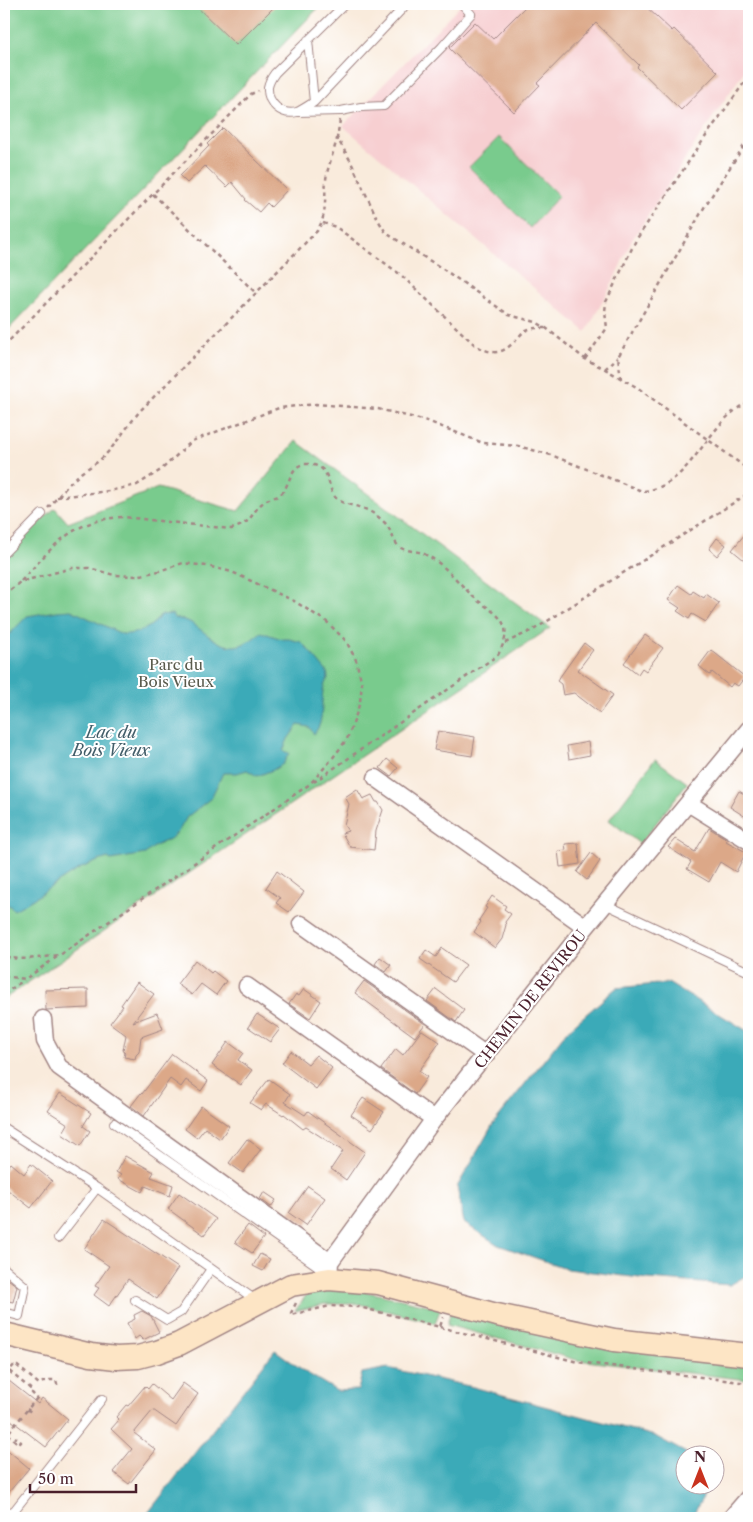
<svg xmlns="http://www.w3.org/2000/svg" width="753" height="1522" font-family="'Libre Caslon Text',serif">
<rect width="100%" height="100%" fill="#fff"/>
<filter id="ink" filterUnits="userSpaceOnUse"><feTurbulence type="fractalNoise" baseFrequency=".02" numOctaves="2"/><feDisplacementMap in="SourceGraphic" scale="10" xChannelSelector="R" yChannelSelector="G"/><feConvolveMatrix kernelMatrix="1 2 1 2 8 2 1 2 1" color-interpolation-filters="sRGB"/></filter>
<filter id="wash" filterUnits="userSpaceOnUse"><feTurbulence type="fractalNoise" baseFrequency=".0096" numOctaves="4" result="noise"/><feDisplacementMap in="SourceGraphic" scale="20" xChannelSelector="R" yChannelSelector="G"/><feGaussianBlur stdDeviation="1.12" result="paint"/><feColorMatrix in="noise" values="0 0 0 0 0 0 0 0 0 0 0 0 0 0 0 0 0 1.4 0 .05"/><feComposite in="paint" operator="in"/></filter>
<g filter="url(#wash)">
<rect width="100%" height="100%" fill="#f9ebdc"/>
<path fill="#f7cfd1" d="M462,4H749V64L707,126L632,240L610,288L586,332L343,126Z"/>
<path fill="#79cb8d" stroke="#62755c" d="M4,4H322L4,334Z
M499,137L559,196L530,228L469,167Z
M296,441L550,628L4,999V555L55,508L68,523L158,488L238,511Z
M655,759L687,783L640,844L609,820Z
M345,1287L441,1308L435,1323L359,1304H325L295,1311L310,1290Z
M451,1310L749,1363V1380L577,1360L447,1325Z"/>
<path fill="#3aaab8" stroke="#426472" d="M71,610L122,634C136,635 153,628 160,615L172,614L174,618C180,619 188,620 193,624C218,642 231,659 261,632L282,639H289L301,642L306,647L327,672L328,678C319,691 324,708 320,723C319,727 316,731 314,734L309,727L298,725L288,739L283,751L289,753L283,764L273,770L257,776L247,770L237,773H223L211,798L187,817L178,832L170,839L155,846L145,854L111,860L108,858C69,868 48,893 14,910L4,901V640L27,616L57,611Z
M668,983L749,1032V1274L730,1285L648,1279L568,1269L498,1245L464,1223L457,1187L493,1124L567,1031L616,988Z
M275,1350L307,1373L337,1391L358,1390L362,1373L388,1368L473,1387L655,1436L688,1454H686V1484L710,1485L691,1518H344L342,1516L324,1513L310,1518H144Z"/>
<g id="blocks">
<path fill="#dca888" d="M194,4H277L236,45Z
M528,4H643L672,31L674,29L718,72L681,110L637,67L639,65L596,23L537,83L540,85L514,112L449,48L475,22L493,39Z
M223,128L287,190L271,207L267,203L259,212L245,200L246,199L232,182L227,187L205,166L187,183L180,176L209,146L207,144Z
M749,529V564L732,550Z
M717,538L726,545L717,556L709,549Z
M678,585L691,594L693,591L704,598L706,594L719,603L706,622L692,614L689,619L677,611L680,608L668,600Z
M645,635L663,648L646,671L642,668L638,674L624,663Z
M584,643L593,650L578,670L613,695L600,713L574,693L563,695L561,684L557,681Z
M711,650L745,677L738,686L733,683L730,687L712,672L710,675L699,666Z
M438,731L475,737L472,756L434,750Z
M588,742L590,755L569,759L567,746Z
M387,759L398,768L391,776L380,768Z
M357,789L363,799L372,795L376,802H378L383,810L376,831L374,850L350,847L342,833L348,831L344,825L349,804L345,797Z
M739,791L749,797V819L730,807Z
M709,828L727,839L726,841L746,852L736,872L720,862L709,882L687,869L691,862L668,847L675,839L695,852Z
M578,843L580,864L560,867L558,851L566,850L565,844Z
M591,853L600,861L587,880L577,872Z
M277,871L304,892L289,912L276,903L280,898L266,888Z
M492,896L506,906L504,909L511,914L505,922L506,925L502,939L495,948L474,932L481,922L479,920L487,908L485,907Z
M442,948L466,965L453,982L420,959L426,950L436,957Z
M380,957L391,965L386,972L375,964Z
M195,960L211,973L213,971L226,981L216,995L201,984L192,995L177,984Z
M364,981L425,1024L415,1037L355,993Z
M137,982L154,994L133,1022L157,1013L163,1029L141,1037L139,1052L136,1055L135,1059L124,1057L125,1053L123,1050L126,1035L110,1023L123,1006L121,1005Z
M88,989V1008L46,1010L45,990Z
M304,989L321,1001L310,1018L289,1004L296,994L299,996Z
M436,989L464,1010L456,1022L427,1001Z
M257,1014L280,1029L270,1042L248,1027Z
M422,1030L440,1042L419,1071L427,1077L415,1094L381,1069L396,1049L403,1055Z
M228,1042L243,1053L238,1060L252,1070L241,1085L212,1065Z
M291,1051L308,1064L316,1055L332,1068L316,1089L282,1063Z
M172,1054L208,1081L201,1091L186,1080L181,1087L170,1079L144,1116L131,1106L141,1093L142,1094Z
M269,1079L290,1094L285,1102L305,1115L308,1111L365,1152L346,1180L331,1169L343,1151L306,1127L303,1129L284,1114L283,1115L266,1104L261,1110L250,1103Z
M60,1093L91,1113L83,1126L90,1131L80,1146L62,1134L68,1124L48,1111Z
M363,1098L384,1112L372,1129L351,1115Z
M201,1106L229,1126L220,1139L205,1128L197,1138L185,1129Z
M247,1139L261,1149L243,1173L229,1163Z
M125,1156L154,1172L151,1177L173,1185L170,1196L145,1186L142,1192L118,1179L121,1175L116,1172Z
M11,1163L24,1174L31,1164L52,1181L31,1208L4,1187V1172Z
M308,1186L325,1198L306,1225L289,1213Z
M264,1192L276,1200L271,1207L260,1199Z
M179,1193L216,1219L204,1235L168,1209Z
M104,1219L178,1268L157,1299L128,1279L109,1306L94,1295L99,1288L95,1286L109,1266L84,1249Z
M248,1225L264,1237L252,1253L235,1242Z
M260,1254L270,1259L263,1271L253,1266Z
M4,1278L8,1279L17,1286L13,1302L4,1300Z
M142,1311L151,1316L159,1332L143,1340L139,1336L135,1339L127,1323L135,1319L134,1315Z
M4,1377L38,1404L42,1398L68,1419L46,1447L11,1420L4,1429Z
M183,1383L198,1394L176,1426L153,1410L134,1433L156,1450L129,1484L113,1472L132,1449L111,1429L119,1420L116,1417L126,1405L128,1406L145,1386L148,1389L152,1384L171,1400Z
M4,1447L29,1468L4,1498Z"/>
</g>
</g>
<g filter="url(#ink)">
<use href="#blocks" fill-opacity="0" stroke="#a28584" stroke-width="1"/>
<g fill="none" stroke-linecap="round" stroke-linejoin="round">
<g stroke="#a28584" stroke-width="10">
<path id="lane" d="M308,40L314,102C309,105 302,110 297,112C281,116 267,103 268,87C269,82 272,77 275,73L345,4
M314,102L403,8L404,4
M298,112L341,111L361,107L384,106L442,47L471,14L462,4
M4,553L42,514
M605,904L749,972
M114,1123L329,1274
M4,1128L97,1188
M58,1238L97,1188L257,1301
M135,1300L167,1320L181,1312L211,1269
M4,1312L19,1316L25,1286L5,1269
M4,1511L13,1512L102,1399"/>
</g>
<g stroke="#a28584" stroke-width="19">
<path id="street" d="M376,778L586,927
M688,803L749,841
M301,924L486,1055
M247,986L434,1119
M43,1019L45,1041L59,1067L330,1262
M329,1279L330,1262L434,1119L586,927L749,729
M731,1518L749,1497"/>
</g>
<g stroke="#a28584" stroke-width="25">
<path id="secondary" d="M4,1334L91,1355L116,1358L138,1357L157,1352L179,1344L291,1285L329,1279L378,1283L497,1315L614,1340L749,1355"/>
</g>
<path stroke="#a28584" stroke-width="2.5" stroke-dasharray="4 4" stroke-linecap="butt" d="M340,120L337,138L350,160L377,218L386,233L446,271L509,315L536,322L546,328L585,359L605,369L638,388L749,470
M153,194L257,294
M323,223L336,227L401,275L475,345C491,354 500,356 514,342C518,339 521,333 525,331C531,327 538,328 545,328
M4,346L251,94L258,91
M585,359L607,328L605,312L606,302L636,240L708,133L749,76
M605,369L618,357
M621,379L618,357L705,206L749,138
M57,497L109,491L137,485L161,470L192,441L279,408L316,404L378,409L427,421L483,443L518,446L551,455L642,491C691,489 706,421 749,402
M48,508L69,484L82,472L99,461L110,450L139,412L317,231C329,213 323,193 327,173C330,162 334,150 337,139
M21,581C54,546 72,519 124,517L231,529C254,523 250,512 265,501C271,497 277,498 282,493C291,483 290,463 308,464C334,466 325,489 337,499C343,504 352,505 359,507C369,510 377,515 384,522C392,529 392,542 401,548C408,552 419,550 426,555C446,565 460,585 477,600C486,607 497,612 503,623C509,634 503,645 498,655L314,782
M4,595L20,582L72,568H89L114,575L136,576L159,571L183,563L207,566L232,572L294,601L327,622L346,641L356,660L362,684L360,702L354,721L347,739L332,759L310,784L60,955C42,957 22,962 4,956
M505,643L535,629L749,493
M4,976L25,979L60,955
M4,994L24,980
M296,1303L290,1315L330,1306L359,1307L440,1327L443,1317
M440,1327L578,1362L749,1383
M27,1409L31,1412
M7,1434L19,1444L21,1442L15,1437
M4,1438L37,1398L32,1393L33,1391L9,1371L15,1364L39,1384L47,1380H56L58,1388"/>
<use href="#lane" stroke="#fff" stroke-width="8"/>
<use href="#street" stroke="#fff" stroke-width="16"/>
<use href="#secondary" stroke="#fde5c5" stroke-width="22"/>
</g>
</g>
<g text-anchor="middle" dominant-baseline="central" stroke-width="4" stroke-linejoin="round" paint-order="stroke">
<g font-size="15" fill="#5a5b4d" stroke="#fff">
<text x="176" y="664">Parc du<tspan x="176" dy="17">Bois Vieux</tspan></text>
</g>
<g font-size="15" fill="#4a1f2b" stroke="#fff">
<text transform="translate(530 999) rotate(-52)">CHEMIN DE REVIROU</text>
</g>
<g font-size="16" font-style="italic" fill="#435e6a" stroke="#fff">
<text x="111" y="732">Lac du<tspan x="111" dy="18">Bois Vieux</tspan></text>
</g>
</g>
<rect width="753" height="1522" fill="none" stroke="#fff" stroke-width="20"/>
<g transform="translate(700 1470)"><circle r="24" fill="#ffffff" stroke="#b7a5aa"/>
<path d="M0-4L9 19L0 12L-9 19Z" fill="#c8321e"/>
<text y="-8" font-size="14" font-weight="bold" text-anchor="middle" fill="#4a1f2b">N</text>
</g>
<path d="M30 1484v8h106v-8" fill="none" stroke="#4a1f2b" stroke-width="2.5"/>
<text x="38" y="1484" font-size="15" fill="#4a1f2b" stroke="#ffffff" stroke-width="4" paint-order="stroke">50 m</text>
</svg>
